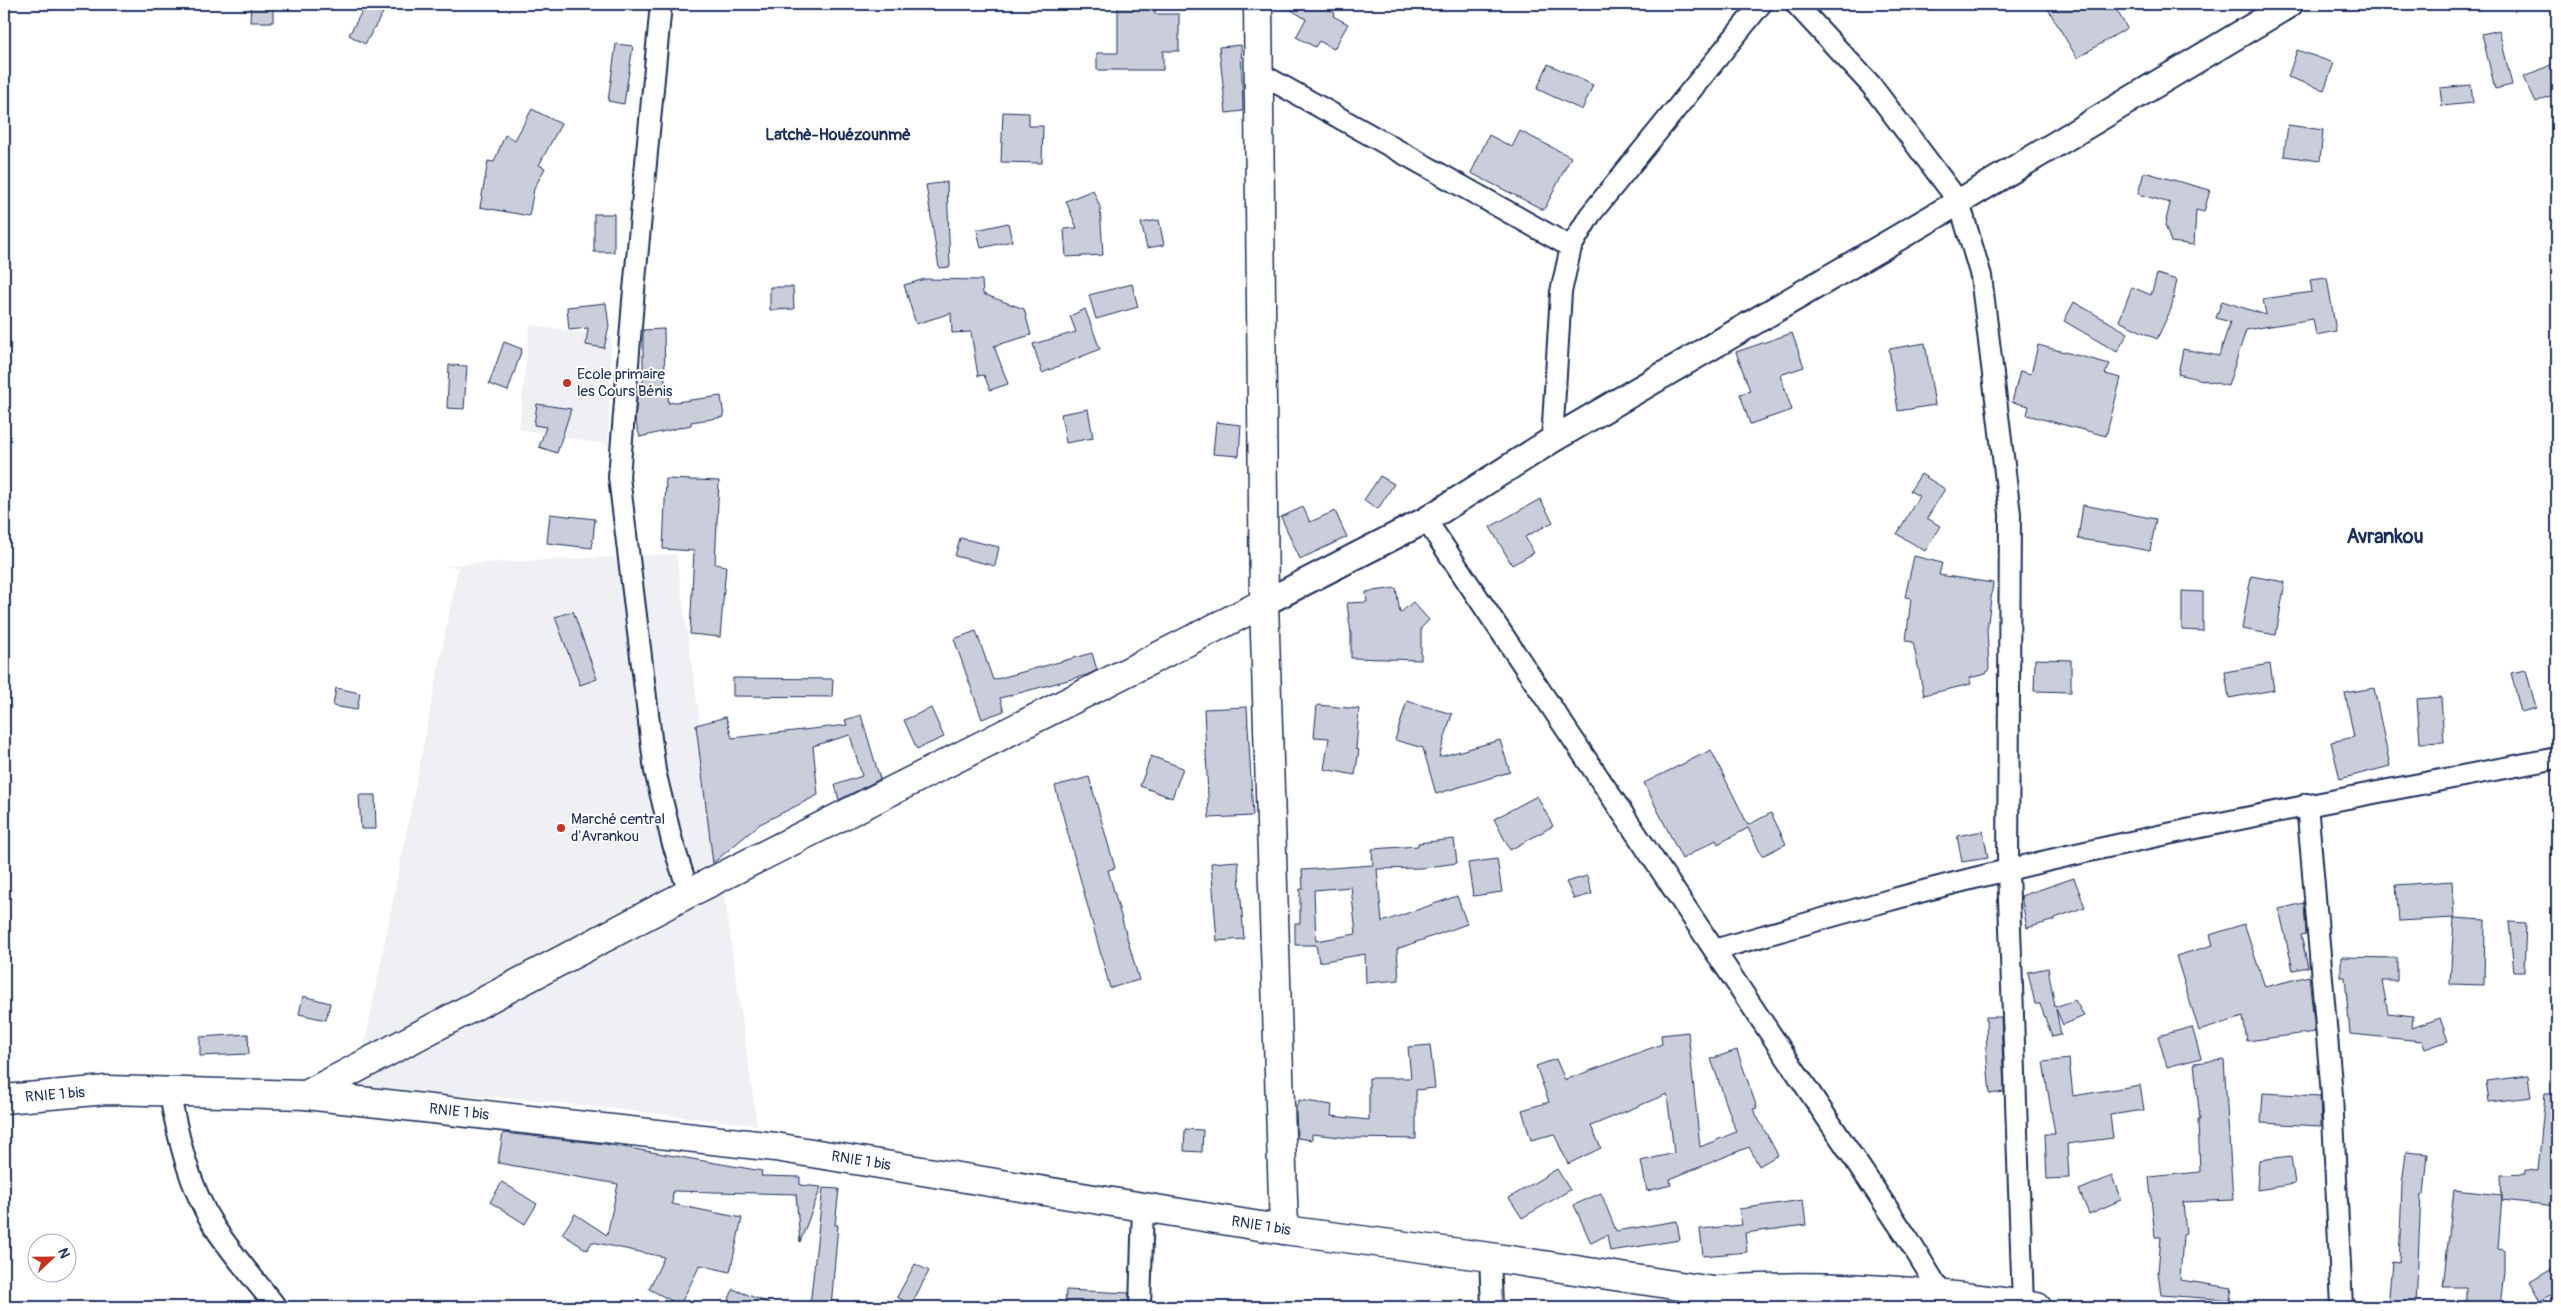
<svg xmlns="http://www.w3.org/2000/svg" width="2561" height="1311" font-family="Pangolin,sans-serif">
<rect width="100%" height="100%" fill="#fff"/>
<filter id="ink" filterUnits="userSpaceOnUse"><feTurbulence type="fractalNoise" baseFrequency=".02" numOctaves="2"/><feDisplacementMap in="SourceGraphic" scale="10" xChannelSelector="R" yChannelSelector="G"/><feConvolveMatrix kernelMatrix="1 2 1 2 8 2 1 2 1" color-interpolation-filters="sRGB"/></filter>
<g filter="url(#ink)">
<path fill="#eff0f4" d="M530,325L611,337L608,445L519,429Z
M676,554L757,1125L526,1099L356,1089L458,568L444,565Z"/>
<path fill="#caceda" stroke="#1b2f5e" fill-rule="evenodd" d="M251,4H273V22H250Z
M366,4H388L365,44L349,35Z
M1118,4H1155V14H1179V51H1163V70H1097V53H1118Z
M1281,4H1320L1335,13L1333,16L1348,24L1334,49L1319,41L1315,47L1296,37L1306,19Z
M2045,4H2113L2127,28L2077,58Z
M2499,30L2512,85L2495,89L2482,34Z
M616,44L633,46L624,104L608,101Z
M1241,45L1243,111L1226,113L1219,47Z
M2297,50L2334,63L2324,90L2288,77Z
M2557,62V93L2536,102L2524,77Z
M1548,64L1593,85L1582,110L1537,89Z
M2471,85L2473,103L2442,106L2440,88Z
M532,109L561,124L539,165L545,168L534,189L529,216L480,207L488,161L494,162L505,135L515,140Z
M1003,112L1029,113V126H1043L1042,163L1001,162Z
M2288,125L2323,130L2320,161L2284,156Z
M1520,131L1571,157L1544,210L1471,173L1489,135L1512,147Z
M2144,172L2210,190L2204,212L2196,210L2194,245L2171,242L2165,225L2170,203L2138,194Z
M947,182L950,267L939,268L926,185Z
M1093,190L1100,207L1103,255L1066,257L1064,229L1077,228L1066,201Z
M594,214H614V252H594Z
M1159,220L1164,245L1147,248L1141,223Z
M1008,223L1012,241L981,248L977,230Z
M2157,274L2177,280L2171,309L2157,339L2119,321L2132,287L2151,295Z
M2327,278L2336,331L2316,335L2313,319L2246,330L2228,386L2178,374L2183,349L2219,356L2230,322L2216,318L2222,301L2266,315L2263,299L2312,292L2310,280Z
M925,279L982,280L983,294L1024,309L1031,335L994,346L1008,384L990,390L984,375L978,376L971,332L952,333L951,313L916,324L904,285Z
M1132,284L1138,307L1096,319L1089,295Z
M770,287H793L794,309L770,310Z
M2074,302L2128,333L2117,352L2064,321Z
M606,303L609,326L604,348L586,345L588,328L569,330L567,307Z
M1085,309L1100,349L1042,373L1033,344L1076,332L1070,316Z
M664,329L665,384H669L668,403L721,396L724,417L691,422V425L640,437L635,420L638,383H643V330Z
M1792,333L1804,367L1780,375L1792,410L1750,424L1740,394L1750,391L1736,352Z
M504,342L522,349L508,391L489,384Z
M1925,343L1935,405L1898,411L1889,349Z
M2038,345L2110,364L2105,374L2121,378L2106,436L2027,415L2029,406L2012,402L2020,371L2031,374Z
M449,365L467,366L464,409L447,408Z
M537,404L571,409L557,453L539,447L546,427L534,425Z
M1088,409L1093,438L1066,443L1061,414Z
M1216,422L1241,425L1239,456L1213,454Z
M1921,474L1945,489L1927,518L1940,526L1925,551L1897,534L1919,496L1910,491Z
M1380,476L1394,484L1378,509L1364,500Z
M666,479L719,481L715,564L726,566L720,637L690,634L694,551L663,549Z
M1540,499L1553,522L1525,537L1534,553L1512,565L1490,527Z
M2083,505L2156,519L2150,551L2115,544L2078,539Z
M1303,507L1310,522L1335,511L1347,537L1300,559L1281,517Z
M550,514L595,519L592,548L547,543Z
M960,538L999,547L995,566L955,556Z
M1914,556L1942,563L1939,575L1993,583L1987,630L1989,668L1986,674L1969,678L1971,684L1924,695L1913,642L1906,641L1911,598L1905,597Z
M2251,576L2285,582L2276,635L2242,629Z
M1396,588L1400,613L1413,602L1429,620L1421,628V660L1351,658V634L1347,603L1367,602L1366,592Z
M2182,591L2203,592V631L2182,630Z
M573,611L597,679L580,685L555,617Z
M976,631L993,680L1092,653L1097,670L1087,675L1000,698L1004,711L982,719L954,639Z
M2035,659L2071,660V692L2034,691Z
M2270,664L2274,690L2229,698L2225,672Z
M2526,670L2536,708L2521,712L2511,673Z
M733,678L833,679L832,697L733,696Z
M336,688L360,693L357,710L333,706Z
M2374,688L2390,766L2340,779L2331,742L2354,737L2345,693Z
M2441,697L2444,742L2420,743L2417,699Z
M1407,701L1452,714L1439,757L1500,740L1510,772L1436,794L1423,748L1395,740Z
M1317,705L1359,709L1356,749L1359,750L1355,775L1324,769L1329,738L1314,737Z
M1247,707L1253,816L1209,818L1204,709Z
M931,708L944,737L917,749L904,720Z
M861,715L880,779L839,800L835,785L862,776L850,735L813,746L818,795L760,824L713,863L696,725L726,717L732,738L847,725L845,720Z
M1711,750L1748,825L1771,813L1786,844L1762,856L1748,828L1718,844L1716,840L1682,859L1644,783Z
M1151,756L1183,768L1172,798L1140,786Z
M1089,777L1115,868L1108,870L1139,980L1110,988L1055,786Z
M359,795H375L376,829H361Z
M1537,796L1553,826L1510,850L1494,819Z
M1983,831L1988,858L1962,862L1957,836Z
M1454,839L1457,863L1421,868L1377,869L1382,922L1457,896L1467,924L1397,949L1399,980L1366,983L1365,954L1319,962L1316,945H1295V923H1300V889H1303L1302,870L1373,865L1372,849L1418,846V843ZM1351,887L1356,934L1316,941L1314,890Z
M1497,859L1502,892L1473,896L1468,863Z
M1238,861L1244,939L1217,941L1211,863Z
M1587,876L1592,894L1574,899L1566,882Z
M2074,878L2085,907L2055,918V920L2027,928L2021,896Z
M2452,881L2454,918L2399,921L2396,885Z
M2304,903L2306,934L2301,935L2308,967L2293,970L2279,909Z
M2454,918L2485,920L2484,985L2450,984Z
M2509,922L2526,923L2524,972H2514Z
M2244,924L2265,987L2309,976L2315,1032L2247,1041L2243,1017L2199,1031L2176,956L2213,945L2210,935Z
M2341,957L2397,958V981H2382L2388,1013L2413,1016L2412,1028L2440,1018L2448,1041L2425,1049L2422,1041L2350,1034L2345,977H2341Z
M2048,968L2055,1007L2075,1000L2084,1016L2063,1025L2056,1009L2061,1035L2052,1037L2040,1004H2035L2028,972Z
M303,996L330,1003L326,1020L299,1014Z
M1986,1017H2001L2004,1092L1990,1094L1987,1060Z
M2192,1027L2201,1058L2167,1067L2158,1036Z
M1688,1032L1700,1147L1736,1132L1711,1059L1737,1050L1757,1108L1753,1109L1778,1155L1759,1166L1749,1147L1670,1179L1671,1185L1647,1191L1641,1161L1674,1153L1667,1094L1591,1126L1601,1148L1568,1164L1554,1134L1531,1140L1522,1110L1549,1102L1536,1066L1556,1059L1565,1080L1662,1044L1661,1035Z
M248,1034L249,1054L200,1056V1037Z
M1430,1045L1435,1088L1416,1090V1139L1350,1138L1312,1134V1140L1297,1138L1296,1108L1299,1100L1332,1105L1331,1116L1369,1120V1078H1411L1408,1047Z
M2069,1059L2073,1096L2140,1085L2144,1110L2110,1115L2113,1138L2067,1144L2069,1178L2047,1179L2045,1134H2055L2043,1062Z
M2224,1060L2233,1200L2183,1202L2186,1234L2183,1235L2180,1280L2232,1288L2230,1300L2161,1295L2158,1272L2161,1237H2155L2149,1177L2200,1172L2198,1120H2200L2194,1063Z
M2528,1076L2531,1097L2489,1102L2486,1081Z
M2263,1093L2320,1096L2321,1126L2261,1123Z
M2545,1094H2557L2556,1206L2502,1200L2501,1175L2525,1174V1170L2538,1171Z
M1185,1129L1203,1130L1202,1152L1184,1151Z
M503,1133L605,1144L762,1171L761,1176L800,1177V1185L821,1187L800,1242L796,1194L673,1191L672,1204L742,1218L730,1272L700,1265L680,1305L649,1289L664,1257L592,1242L587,1250L562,1234L575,1214L607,1235L618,1184L498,1163Z
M2406,1152L2428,1154L2424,1195L2421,1194L2416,1307H2388L2392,1262L2399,1263L2402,1184Z
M2291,1156L2295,1184L2257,1190L2259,1160Z
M1557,1169L1570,1190L1522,1218L1509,1198Z
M2112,1176L2121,1200L2089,1214L2079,1190Z
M502,1182L537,1204L525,1224L490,1202Z
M823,1188L839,1189L835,1225H838L831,1307L810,1305Z
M2454,1190L2502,1195L2498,1249L2504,1250V1271L2500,1307H2466V1287H2443Z
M1601,1193L1616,1231L1677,1221L1680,1240L1610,1251L1607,1235L1591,1243L1574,1205Z
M1803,1200L1806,1225L1745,1233L1747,1252L1703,1256L1700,1229L1742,1225L1739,1209Z
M915,1264L929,1271L911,1305L897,1297Z
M2557,1266V1291L2540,1301L2530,1282Z
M733,1289L776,1306V1307H726Z
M1066,1290L1129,1293L1128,1307H1065Z"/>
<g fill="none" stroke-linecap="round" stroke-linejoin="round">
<g stroke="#1b2f5e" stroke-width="24">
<path id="minor" d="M661,4L633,301L619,477L655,771L672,841L689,893
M1796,4L1871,85L1959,202L1981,276L2010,514L2008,870L2023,1305
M1259,73L1571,247
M1552,440L1561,292L1571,247L1590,215L1761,4
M1426,520L1908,1239L1943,1296
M2307,804L2332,1095L2342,1307
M1714,950C1812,922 1909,893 2008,870C2190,826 2374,793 2557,758
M169,1090C178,1137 189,1187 215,1228C233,1255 256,1281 276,1307
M1490,1257L1492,1307
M1140,1307L1143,1206"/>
</g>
<g stroke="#1b2f5e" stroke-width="29">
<path id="tertiary" d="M1264,603L1426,520L1552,440L1959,202L2290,4"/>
</g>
<g stroke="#1b2f5e" stroke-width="31">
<path id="secondary" d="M1258,4L1264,603L1284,1230
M306,1095L689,893L1264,603"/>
</g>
<g stroke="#1b2f5e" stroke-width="31">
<path id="primary" d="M4,1099L107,1090L306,1095L775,1147L1284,1230L1490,1257L1713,1291L1755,1307
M1719,1290C1823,1283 1935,1291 2037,1307"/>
</g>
<use href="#minor" stroke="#fff" stroke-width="20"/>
<use href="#tertiary" stroke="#fff" stroke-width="25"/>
<use href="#secondary" stroke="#fff" stroke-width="28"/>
<use href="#primary" stroke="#fff" stroke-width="28"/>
</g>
</g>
<g fill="#c8321e" stroke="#fff" stroke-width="2">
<circle cx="567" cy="383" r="5"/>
<circle cx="561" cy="828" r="5"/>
</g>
<g text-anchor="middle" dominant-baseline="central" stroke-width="4" stroke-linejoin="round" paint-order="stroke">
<g font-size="15" fill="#1b2f5e" stroke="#fff" text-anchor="start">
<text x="577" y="374">Ecole primaire<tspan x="577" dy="17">les Cours Bénis</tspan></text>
<text x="571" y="819">Marché central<tspan x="571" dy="17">d'Avrankou</tspan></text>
</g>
<g font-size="15" fill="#1b2f5e" stroke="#fff">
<text transform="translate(55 1095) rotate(-5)">RNIE 1 bis</text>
<text transform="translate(459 1112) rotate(6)">RNIE 1 bis</text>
<text transform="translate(861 1161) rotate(9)">RNIE 1 bis</text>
<text transform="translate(1261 1226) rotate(9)">RNIE 1 bis</text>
</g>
<g font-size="16" font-weight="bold" fill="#1b2f5e" stroke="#fff">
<text x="838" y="135">Latchè-Houézounmè</text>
</g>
<g font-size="20" font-weight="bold" fill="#1b2f5e" stroke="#fff">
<text x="2385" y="536">Avrankou</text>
</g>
</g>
<rect width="2561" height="1311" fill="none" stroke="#fff" stroke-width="20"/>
<rect x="10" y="10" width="2541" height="1291" fill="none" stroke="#1b2f5e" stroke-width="2" filter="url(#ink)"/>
<g transform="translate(52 1258) rotate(68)"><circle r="24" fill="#ffffff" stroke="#a4acbf"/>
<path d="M0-4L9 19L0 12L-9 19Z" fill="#c8321e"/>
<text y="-8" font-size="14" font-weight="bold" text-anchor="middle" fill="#1b2f5e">N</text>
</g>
</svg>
